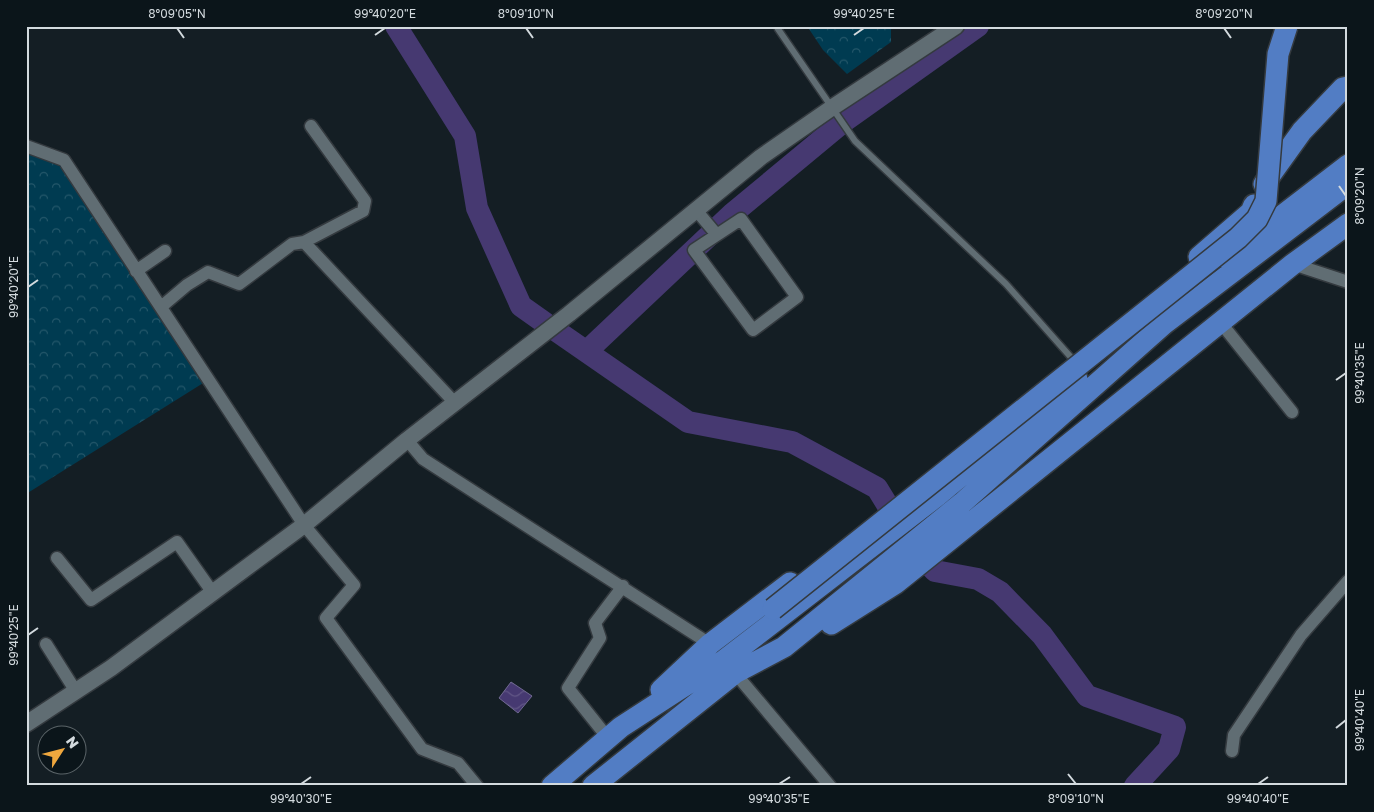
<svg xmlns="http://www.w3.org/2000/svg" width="1374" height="812" font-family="'Golos Text',sans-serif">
<defs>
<pattern id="forest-crowns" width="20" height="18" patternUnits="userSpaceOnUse" patternTransform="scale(1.25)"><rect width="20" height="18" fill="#003b51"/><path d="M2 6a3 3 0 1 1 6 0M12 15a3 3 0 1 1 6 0" fill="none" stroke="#24576a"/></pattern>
<pattern id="water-waves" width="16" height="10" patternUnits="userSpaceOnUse" patternTransform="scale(1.25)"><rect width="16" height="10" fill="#463971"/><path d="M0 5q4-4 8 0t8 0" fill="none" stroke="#605585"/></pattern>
</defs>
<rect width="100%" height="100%" fill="#141e24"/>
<path fill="url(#forest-crowns)" d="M807,26H891V42L847,74L823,50Z
M26,146L64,160L208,380L26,494Z"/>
<path fill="url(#water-waves)" stroke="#706992" d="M511,682L532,696L518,713L499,698Z"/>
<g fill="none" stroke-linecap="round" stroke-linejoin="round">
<path stroke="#463971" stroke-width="22" d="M396,26L465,136L477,208L521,306L545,323
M558,332L688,422L792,442L877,488L896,519
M587,351L732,214L843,122L978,26
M917,552L935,571L978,579L1000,592L1042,635L1087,696L1175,727L1169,749L1135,786"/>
<g stroke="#343a3f" stroke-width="9">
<path id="service" d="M778,29L855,141L1006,284L1076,363"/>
</g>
<g stroke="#343a3f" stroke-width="15">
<path id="minor" d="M26,146L64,160L304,525L354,585L326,618L422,749L458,763L477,786
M696,210L717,235
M741,219L797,297L753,330L694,250Z
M304,242L363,211L365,201L311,126
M1293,264L1348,282
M136,271L165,251
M161,307L187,285L208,272L239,284L292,244L304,242L455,403
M1221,323L1292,412
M407,440L423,459L710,644
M57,558L91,600L177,542L213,593
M46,644L75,690
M735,673L830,786
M608,738L568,688L600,638L595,623L623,586
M1232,751L1234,735L1301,635L1348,581"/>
</g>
<g stroke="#343a3f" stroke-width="19">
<path id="tertiary" d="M26,724L111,668L304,525L407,440L569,314L761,157L833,107L956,26"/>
</g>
<g stroke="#343a3f" stroke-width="24">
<path id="trunk" d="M1264,184L1302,131L1343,88L1348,87
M1199,257L1251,212L1254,205
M1227,258L1348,165
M831,624L896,583L1293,264L1348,224
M661,690L710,644L790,583
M552,786L621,727L723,661L937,496L1077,379
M593,786L735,673L784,647L962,503L1164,324L1348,184"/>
</g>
<use href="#service" stroke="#606d73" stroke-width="6"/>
<use href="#minor" stroke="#606d73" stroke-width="12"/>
<use href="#tertiary" stroke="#606d73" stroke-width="16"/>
<use href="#trunk" stroke="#527dc4" stroke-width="21"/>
<g stroke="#343a3f" stroke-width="24" stroke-linecap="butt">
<path id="trunk-bridge" d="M773,609L1238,238L1257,219L1266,201L1278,54L1287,26"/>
</g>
<use href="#trunk-bridge" stroke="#527dc4" stroke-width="21"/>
</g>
<path fill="none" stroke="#d3dade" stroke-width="2" d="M177,28L184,38M526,28L533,38M1224,28L1231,38M375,35L385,28M854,35L864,28M1339,186L1346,196M28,287L38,280M1336,380L1346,373M28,635L38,628M1336,728L1346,720M1068,774L1076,784M301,784L311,777M779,784L790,777M1258,784L1268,777"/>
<rect width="1374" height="812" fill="none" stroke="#0b151a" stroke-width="55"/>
<g transform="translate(62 750) rotate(54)"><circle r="24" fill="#0b151a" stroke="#5b6468"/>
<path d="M0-4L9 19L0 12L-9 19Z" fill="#efa73e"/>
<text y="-8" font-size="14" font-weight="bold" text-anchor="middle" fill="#d3dade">N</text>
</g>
<rect x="28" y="28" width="1318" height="756" fill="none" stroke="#d3dade" stroke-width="2"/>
<g font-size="12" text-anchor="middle" fill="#d3dade">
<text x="177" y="18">8°09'05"N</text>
<text x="385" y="18">99°40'20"E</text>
<text x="526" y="18">8°09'10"N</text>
<text x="864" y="18">99°40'25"E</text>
<text x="1224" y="18">8°09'20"N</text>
<text transform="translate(1360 196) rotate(-90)" y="4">8°09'20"N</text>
<text transform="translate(14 287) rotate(-90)" y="4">99°40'20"E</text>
<text transform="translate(1360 373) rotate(-90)" y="4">99°40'35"E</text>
<text transform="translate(14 635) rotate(-90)" y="4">99°40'25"E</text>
<text transform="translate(1360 720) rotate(-90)" y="4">99°40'40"E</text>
<text x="301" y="803">99°40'30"E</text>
<text x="779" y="803">99°40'35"E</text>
<text x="1076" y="803">8°09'10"N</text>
<text x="1258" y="803">99°40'40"E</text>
</g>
</svg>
